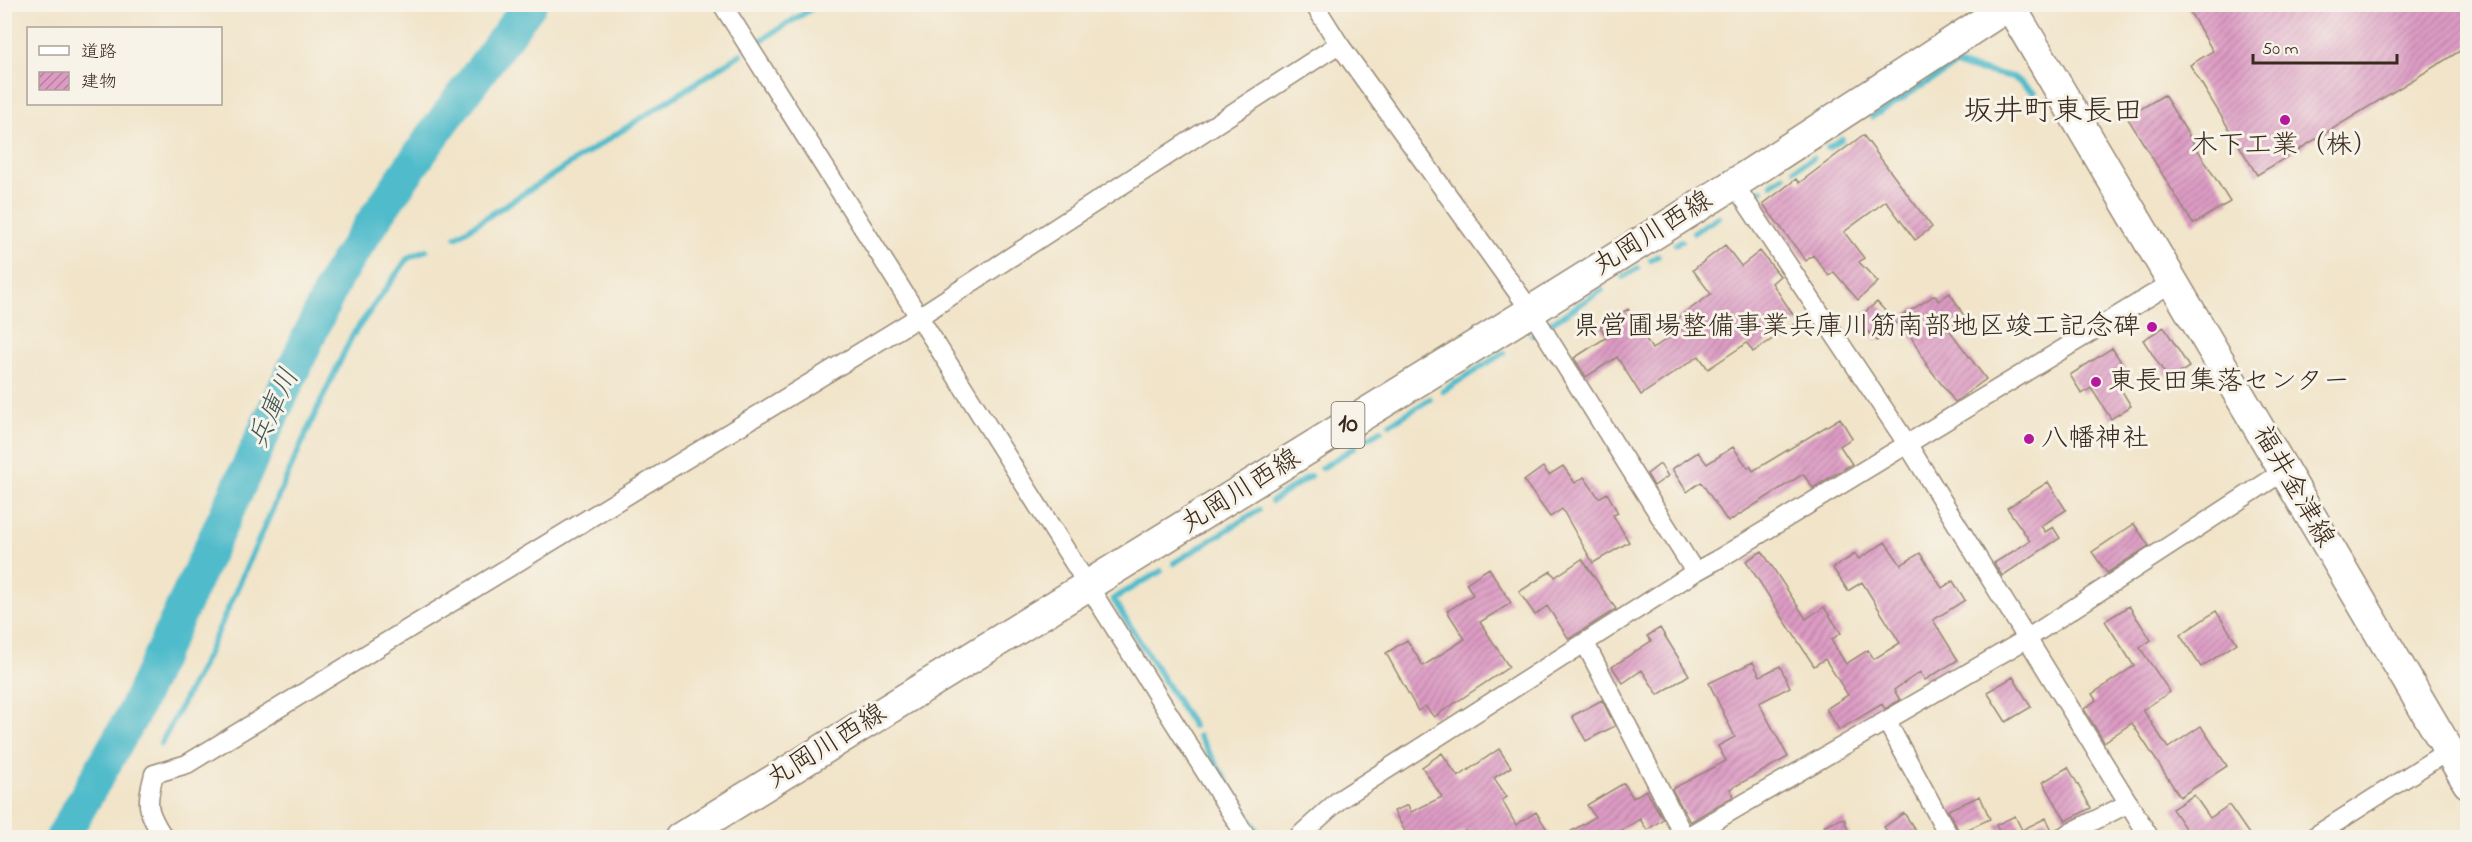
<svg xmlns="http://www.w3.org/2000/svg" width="2472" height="842" font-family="'Indie Flower','Klee One',sans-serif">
<defs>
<pattern id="building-hatch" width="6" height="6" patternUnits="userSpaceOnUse" patternTransform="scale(1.5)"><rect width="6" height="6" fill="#dd9bc4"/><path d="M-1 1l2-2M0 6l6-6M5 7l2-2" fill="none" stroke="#b47f9f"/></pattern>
</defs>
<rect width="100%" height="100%" fill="#f7f3e8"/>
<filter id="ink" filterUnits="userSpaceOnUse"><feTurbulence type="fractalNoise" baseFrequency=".0167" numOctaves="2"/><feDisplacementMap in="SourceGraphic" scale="12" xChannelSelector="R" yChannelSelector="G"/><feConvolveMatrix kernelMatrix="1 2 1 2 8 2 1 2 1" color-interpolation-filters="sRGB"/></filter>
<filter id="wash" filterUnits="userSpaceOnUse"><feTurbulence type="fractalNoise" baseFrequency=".008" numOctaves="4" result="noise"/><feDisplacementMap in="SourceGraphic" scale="24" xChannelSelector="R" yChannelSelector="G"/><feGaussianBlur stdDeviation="1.35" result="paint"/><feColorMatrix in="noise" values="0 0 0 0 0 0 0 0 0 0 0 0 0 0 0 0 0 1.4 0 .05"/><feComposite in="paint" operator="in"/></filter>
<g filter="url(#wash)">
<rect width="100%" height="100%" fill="#f1e4c9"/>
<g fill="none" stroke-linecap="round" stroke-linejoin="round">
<path stroke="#4fbbcb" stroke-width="6" d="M758,42L819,4
M1872,117L1955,65L2013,77L2034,93
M1828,148L1842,139
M1795,169L1813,158
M1772,184L1784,176
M1756,194L1762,190
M1694,232L1718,217
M456,237L741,54
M1676,244L1681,241
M1651,260L1658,256
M1623,277L1638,268
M1532,335L1602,290
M1443,391L1503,353
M1390,424L1430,399
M1366,439L1381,430
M1322,468L1355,447
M1272,501L1310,476
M1174,563L1259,510
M1161,571L1113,599L1193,726
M1199,736L1261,838
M161,744L207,656L314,416L352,336L408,258L426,250"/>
<path stroke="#4fbbcb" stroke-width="34" d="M62,838L131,718L336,278C396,183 463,94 530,4"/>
</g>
<g id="blocks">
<path fill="url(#building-hatch)" d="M2185,4H2468V46L2257,175L2190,65L2213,51Z
M2164,95L2230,202L2193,224L2127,117Z
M1863,135L1932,227L1915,240L1886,201L1844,232L1864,258L1859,262L1878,282L1858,300L1834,272L1829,276L1813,255L1806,261L1763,204L1796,179L1799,183Z
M1725,245L1741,266L1760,251L1780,276L1772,283L1798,322L1753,352L1747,343L1708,369L1699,356L1641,395L1617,357L1586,377L1574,358L1607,337L1600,327L1628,309L1652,349L1681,329L1675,320L1711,294L1693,270Z
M1950,293L1964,316L1947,327L1986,379L1955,402L1927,365L1900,317L1935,295L1938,301Z
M1877,302L1896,323L1877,341L1857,319Z
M2164,327L2189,367L2169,380L2143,340Z
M2112,348L2125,368L2113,376L2131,406L2111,419L2091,388L2082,394L2070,375Z
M1840,418L1852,438L1840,446L1852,464L1813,488L1803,474L1728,522L1701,482L1687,492L1672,469L1698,452L1707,464L1733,447L1748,468L1750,466L1753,471Z
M1660,464L1668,476L1654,486L1647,474Z
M1563,466L1575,483L1584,477L1599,498L1607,493L1618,513L1613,515L1629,542L1593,563L1562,509L1550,517L1524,481L1543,467L1549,475Z
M2048,482L2066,510L2041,526L2045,532L2053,527L2060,538L2002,576L1994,563L2030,541L2007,508Z
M2134,524L2149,546L2107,573L2092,552Z
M1885,542L1901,565L1920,553L1942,588L1953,581L1965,600L1933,620L1958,660L1925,680L1920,672L1894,690L1900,700L1885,709L1882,704L1839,730L1826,709L1848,695L1825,659L1814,666L1746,561L1762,551L1806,619L1824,607L1841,633L1831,640L1846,664L1868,650L1874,659L1900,643L1862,582L1848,591L1833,568L1855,554L1859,559Z
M1582,559L1616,609L1569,639L1547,606L1535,615L1519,592L1551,571L1555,577Z
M1489,568L1511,603L1480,622L1509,667L1434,717L1425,706L1418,711L1386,653L1407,640L1423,666L1465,639L1447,611L1473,595L1466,583Z
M2129,606L2151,640L2140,648L2170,692L2143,710L2168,748L2201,726L2227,766L2180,797L2132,723L2104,742L2084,709L2096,700L2092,694L2134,666L2105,621Z
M2216,611L2237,643L2201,667L2180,635Z
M1660,628L1689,675L1658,695L1642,670L1623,683L1612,667L1651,641L1647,636Z
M1753,662L1760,676L1780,666L1790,687L1759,703L1788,757L1730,789L1734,796L1690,822L1672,789L1726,761L1718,746L1735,737L1709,683Z
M2013,677L2031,707L2006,722L1987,692Z
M1602,700L1615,726L1586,741L1572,716Z
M1499,749L1511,767L1494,778L1507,797L1502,800L1516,825L1536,812L1552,837H1468L1465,831L1453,837H1408L1394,811L1408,805L1411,812L1442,797L1422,767L1442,753L1458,777Z
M2068,767L2091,808L2066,821L2043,782Z
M1624,783L1633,798L1646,790L1663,819L1647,830L1640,819L1611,837H1562L1595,817L1587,805Z
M2194,795L2210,818L2229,805L2251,837H2191L2172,809Z
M1980,796L1990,819L1960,833L1948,810Z
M1904,813L1920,837H1891L1884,827Z
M2015,816L2022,830L2046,818L2052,830L2046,837H2002L1996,825Z
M1844,818L1850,837H1828L1824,825Z"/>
</g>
</g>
<g filter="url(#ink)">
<use href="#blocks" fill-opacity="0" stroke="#968774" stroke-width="1.5"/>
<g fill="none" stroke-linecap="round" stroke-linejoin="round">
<g stroke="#968774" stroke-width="21">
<path id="street" d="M722,4L1247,838
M1314,4L1339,44L1531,311L1695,572
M1734,184L1908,445L2150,838
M1585,643L1685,838
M1887,722L1950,838
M164,838C146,810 146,805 154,774L187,764L920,316L1339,44
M1297,838L1339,800L1695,572L1722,557L2173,282
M1685,838L2028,638L2284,471
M2060,838L2129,803
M2312,838L2449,750"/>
</g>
<g stroke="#968774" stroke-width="33">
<path id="primary" d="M2009,4L2468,783
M680,838L1531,311L1734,184L2011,4"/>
</g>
<use href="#street" stroke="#fff" stroke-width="18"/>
<use href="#primary" stroke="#fff" stroke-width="30"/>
</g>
</g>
<g fill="#b5179e" stroke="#f7f3e8" stroke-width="2">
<circle cx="2285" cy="120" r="6"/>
<circle cx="2152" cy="327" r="6"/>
<circle cx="2096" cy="382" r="6"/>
<circle cx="2029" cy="439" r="6"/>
</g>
<g text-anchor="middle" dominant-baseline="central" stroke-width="6" stroke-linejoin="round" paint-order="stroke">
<rect fill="#f7f3e8" stroke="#73665b" stroke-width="1.5" x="1331.5" y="402" width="33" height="46" rx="4.5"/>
<g font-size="26" font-weight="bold" fill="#3b2a1e">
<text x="1348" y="425">10</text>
</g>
<g font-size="27" fill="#3b2a1e" stroke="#f7f3e8" text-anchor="start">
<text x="2285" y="146" text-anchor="middle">木下工業（株）</text>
<text x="2140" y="327" text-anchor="end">県営圃場整備事業兵庫川筋南部地区竣工記念碑</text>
<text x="2108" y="382">東長田集落センター</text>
<text x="2041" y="439">八幡神社</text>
</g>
<g font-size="27" fill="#3b2a1e" stroke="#f7f3e8">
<text transform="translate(1653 234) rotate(-32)">丸岡川西線</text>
<text transform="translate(2293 487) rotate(60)">福井金津線</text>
<text transform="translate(1241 492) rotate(-32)">丸岡川西線</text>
<text transform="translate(827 747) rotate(-32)">丸岡川西線</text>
</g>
<g font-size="28" font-style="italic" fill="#415652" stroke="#f7f3e8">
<text transform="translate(275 409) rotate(-65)">兵庫川</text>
</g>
<g font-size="30" fill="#3b2a1e" stroke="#f7f3e8">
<text x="2053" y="113">坂井町東長田</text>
</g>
</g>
<rect width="2472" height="842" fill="none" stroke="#f7f3e8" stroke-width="24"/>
<rect x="27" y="27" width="195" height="78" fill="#f7f3e8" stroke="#aca397" stroke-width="1.5"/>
<rect x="39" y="46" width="30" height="9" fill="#ffffff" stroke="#aca397" stroke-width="1.5"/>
<text x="81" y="57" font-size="18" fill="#3b2a1e">道路</text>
<rect x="39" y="72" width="30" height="18" fill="url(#building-hatch)" stroke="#aca397" stroke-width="1.5"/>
<text x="81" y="87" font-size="18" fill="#3b2a1e">建物</text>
<path d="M2253 54v9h144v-9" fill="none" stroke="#3b2a1e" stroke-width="3"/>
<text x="2262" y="54" font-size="18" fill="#3b2a1e" stroke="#f7f3e8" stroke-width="4.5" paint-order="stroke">50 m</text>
</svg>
